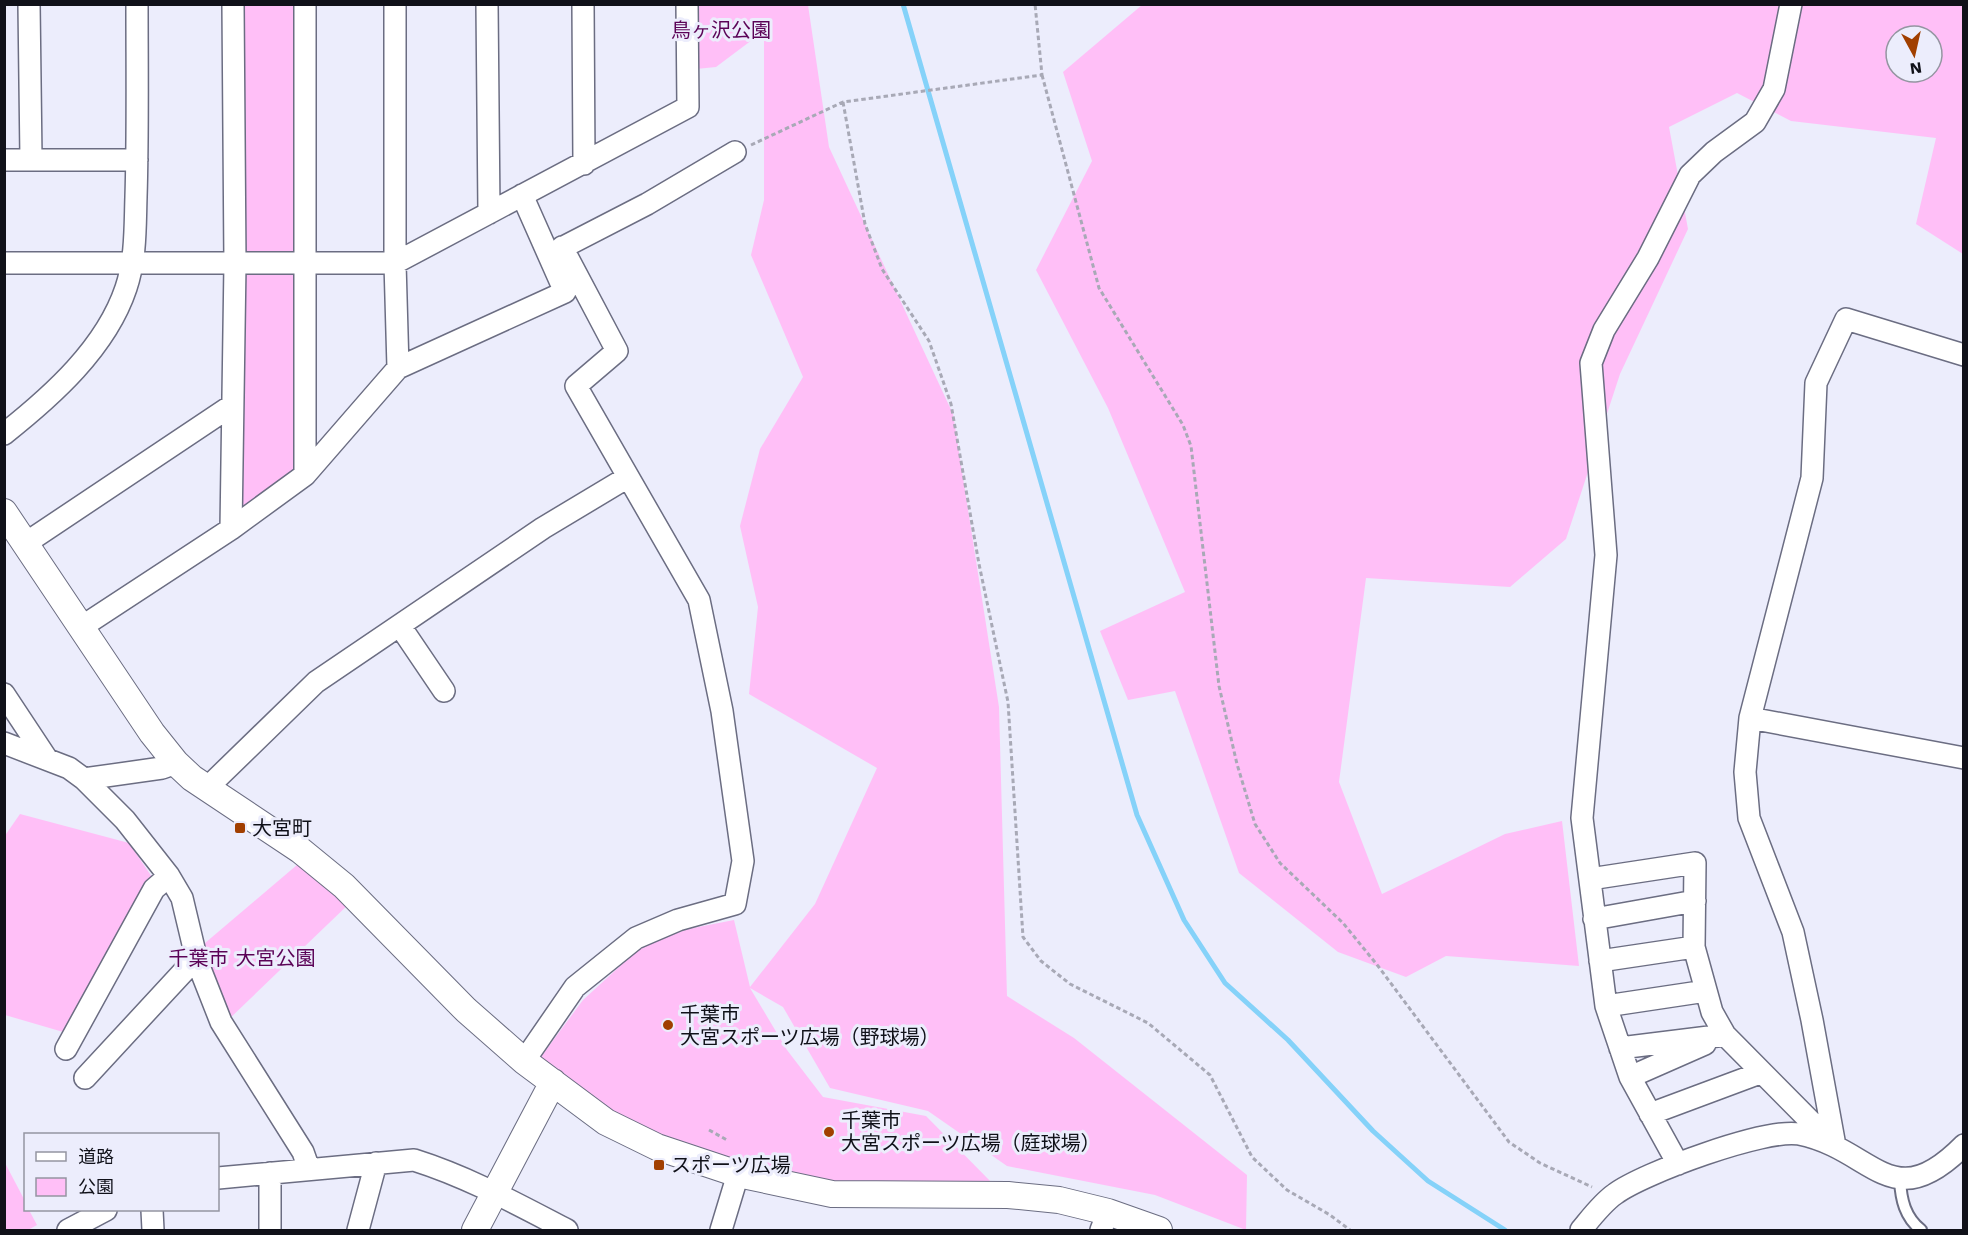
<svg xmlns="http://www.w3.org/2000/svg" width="1968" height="1235" font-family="'Work Sans','Noto Sans JP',sans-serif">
<rect width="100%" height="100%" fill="#ecedfc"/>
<path fill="#ffbff7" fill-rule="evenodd" d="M246,5H292L298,11L297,248L290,254H246L242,248L240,12Z
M695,5H808L829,147L953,414L999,707L1007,996L1074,1038L1247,1175L1246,1230L1155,1195L1007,1166L928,1111L830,1088L783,1007L750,988L787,1050L823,1097L926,1116L996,1187L883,1190L790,1179L644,1131L620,1118L540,1058L583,1000L642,946L688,929L734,920L750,987L815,904L877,768L749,694L758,607L740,526L760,449L803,377L751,255L764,200V31L716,67L696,69Z
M1142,5H1963V254L1916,224L1936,138L1791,121L1737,93L1669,127L1688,229L1620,374L1566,539L1510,587L1366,578L1339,782L1382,894L1505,834L1562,821L1579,966L1446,956L1406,977L1338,952L1239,873L1175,691L1128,700L1100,631L1185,592L1108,408L1036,270L1092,161L1063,72ZM1896,36H1932V72H1896Z
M248,272L290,273L299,279V467L248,513L241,505V277Z
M20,814L129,843L158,886L70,1034L5,1015L4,837Z
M304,859L352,901L227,1021L198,949Z
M4,1161L25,1201L26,1210H29L37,1225L28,1230H5Z"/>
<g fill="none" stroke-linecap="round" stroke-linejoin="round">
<path stroke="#85d2f9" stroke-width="5" d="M903,4L1137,815L1184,920L1225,983L1288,1040L1373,1131L1428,1181L1505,1230"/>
<g stroke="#6b6d82" stroke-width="14">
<path id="service" d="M1900,1180C1901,1200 1905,1217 1921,1230"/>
</g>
<g stroke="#6b6d82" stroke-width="24">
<path id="minor" d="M29,4L31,159
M305,4V475
M395,4V263L398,368
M487,4L489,213
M583,4L584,164
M4,160H137
M550,254L647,204L735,152
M4,263H395L688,107L687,4
M4,434C52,396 106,348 126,288C136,258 135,228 136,197C138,133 137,69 137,4
M231,529L235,264L233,4
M26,543L231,406
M83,626L231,529L305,475L398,368L565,292L522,195
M400,626L444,691
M4,694L47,759
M1750,718L1964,758
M4,743L69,768L84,779L125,820L169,876L182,898L197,961L221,1022L303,1152L309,1169
M84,779L162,768L176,763
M207,788L316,682L543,528L628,477
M1590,879L1695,863L1694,947L1712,1012L1725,1035L1835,1146
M1594,919L1695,901
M1600,961L1694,947
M1606,1006L1706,991
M1620,1048L1725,1035
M66,1049L154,889L169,876
M524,1061L575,987L636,938L678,920L735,904L743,861L722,711L699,600L576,386L617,351L562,247
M1630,1077L1705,1044
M85,1078L185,970L197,961
M1650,1114L1760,1073
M1835,1146L1812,1020L1793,932L1749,818L1745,772L1750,718L1812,478L1816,383L1846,319L1964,355
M1678,1164L1630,1077L1606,1006L1582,818L1606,555L1591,363L1604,330L1648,258L1690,175L1714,152L1755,122L1774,89L1791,4
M270,1173V1230
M218,1178L414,1160C468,1177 517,1204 567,1230
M152,1210L153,1230
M68,1230L106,1210
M358,1230L376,1163
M721,1230L738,1174
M1101,1230L1108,1212
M1581,1230C1591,1218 1602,1203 1615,1194C1643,1173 1766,1128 1799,1134C1874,1149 1891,1219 1964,1145"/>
</g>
<g stroke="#6b6d82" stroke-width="28">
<path id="tertiary" d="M4,512L152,733L176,763L192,778L300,850L344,886L466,1010L524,1061L606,1122L657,1147L738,1174L832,1194L1008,1195L1059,1200L1108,1212L1159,1230
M475,1230L553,1082"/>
</g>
<path stroke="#a8a9b6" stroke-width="3" stroke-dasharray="4.5 3" stroke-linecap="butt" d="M1042,75L1099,288L1183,425L1191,446L1219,686L1237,764L1255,824L1280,863L1343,923L1378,966L1509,1142L1540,1163L1592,1187
M843,102L865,224L882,269L929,341L951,404L979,564L1008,702L1023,937L1041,961L1070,984L1148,1023L1210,1075L1252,1157L1287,1190L1330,1215L1350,1230
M751,145L843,102L1042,75L1035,4
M709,1130L727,1140"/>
<use href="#service" stroke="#fff" stroke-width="10"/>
<use href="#minor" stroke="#fff" stroke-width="21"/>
<use href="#tertiary" stroke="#fff" stroke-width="26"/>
</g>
<g fill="#a13f00" stroke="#ecedfc" stroke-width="2">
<rect x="234" y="822" width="12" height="12" rx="3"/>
<circle cx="668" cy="1025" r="6"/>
<circle cx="829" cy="1132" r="6"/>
<rect x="653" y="1159" width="12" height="12" rx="3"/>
</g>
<g text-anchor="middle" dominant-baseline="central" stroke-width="6" stroke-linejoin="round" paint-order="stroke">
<g font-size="20" fill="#5b0357" stroke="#ecedfc">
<text x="721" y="30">鳥ヶ沢公園</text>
<text x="242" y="958">千葉市 大宮公園</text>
</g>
<g font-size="20" fill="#101119" stroke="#ecedfc" text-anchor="start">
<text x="252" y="828">大宮町</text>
<text x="680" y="1014">千葉市<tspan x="680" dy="23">大宮スポーツ広場（野球場）</tspan></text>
<text x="841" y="1120">千葉市<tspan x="841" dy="23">大宮スポーツ広場（庭球場）</tspan></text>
<text x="671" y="1165">スポーツ広場</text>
</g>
</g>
<rect width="1968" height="1235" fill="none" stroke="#101119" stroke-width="12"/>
<rect x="24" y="1133" width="195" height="78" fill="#ecedfc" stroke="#9495a1" stroke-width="1.5"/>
<rect x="36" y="1152" width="30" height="9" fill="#ffffff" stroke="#9495a1" stroke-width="1.5"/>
<text x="78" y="1163" font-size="18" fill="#101119">道路</text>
<rect x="36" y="1178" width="30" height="18" fill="#ffbff7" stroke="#9495a1" stroke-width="1.5"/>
<text x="78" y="1193" font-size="18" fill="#101119">公園</text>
<g transform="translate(1914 54) rotate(172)"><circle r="28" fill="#ecedfc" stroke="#9495a1" stroke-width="1.5"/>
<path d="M0-4.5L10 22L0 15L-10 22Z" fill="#a13f00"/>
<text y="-9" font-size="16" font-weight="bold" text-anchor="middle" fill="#101119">N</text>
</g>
</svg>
